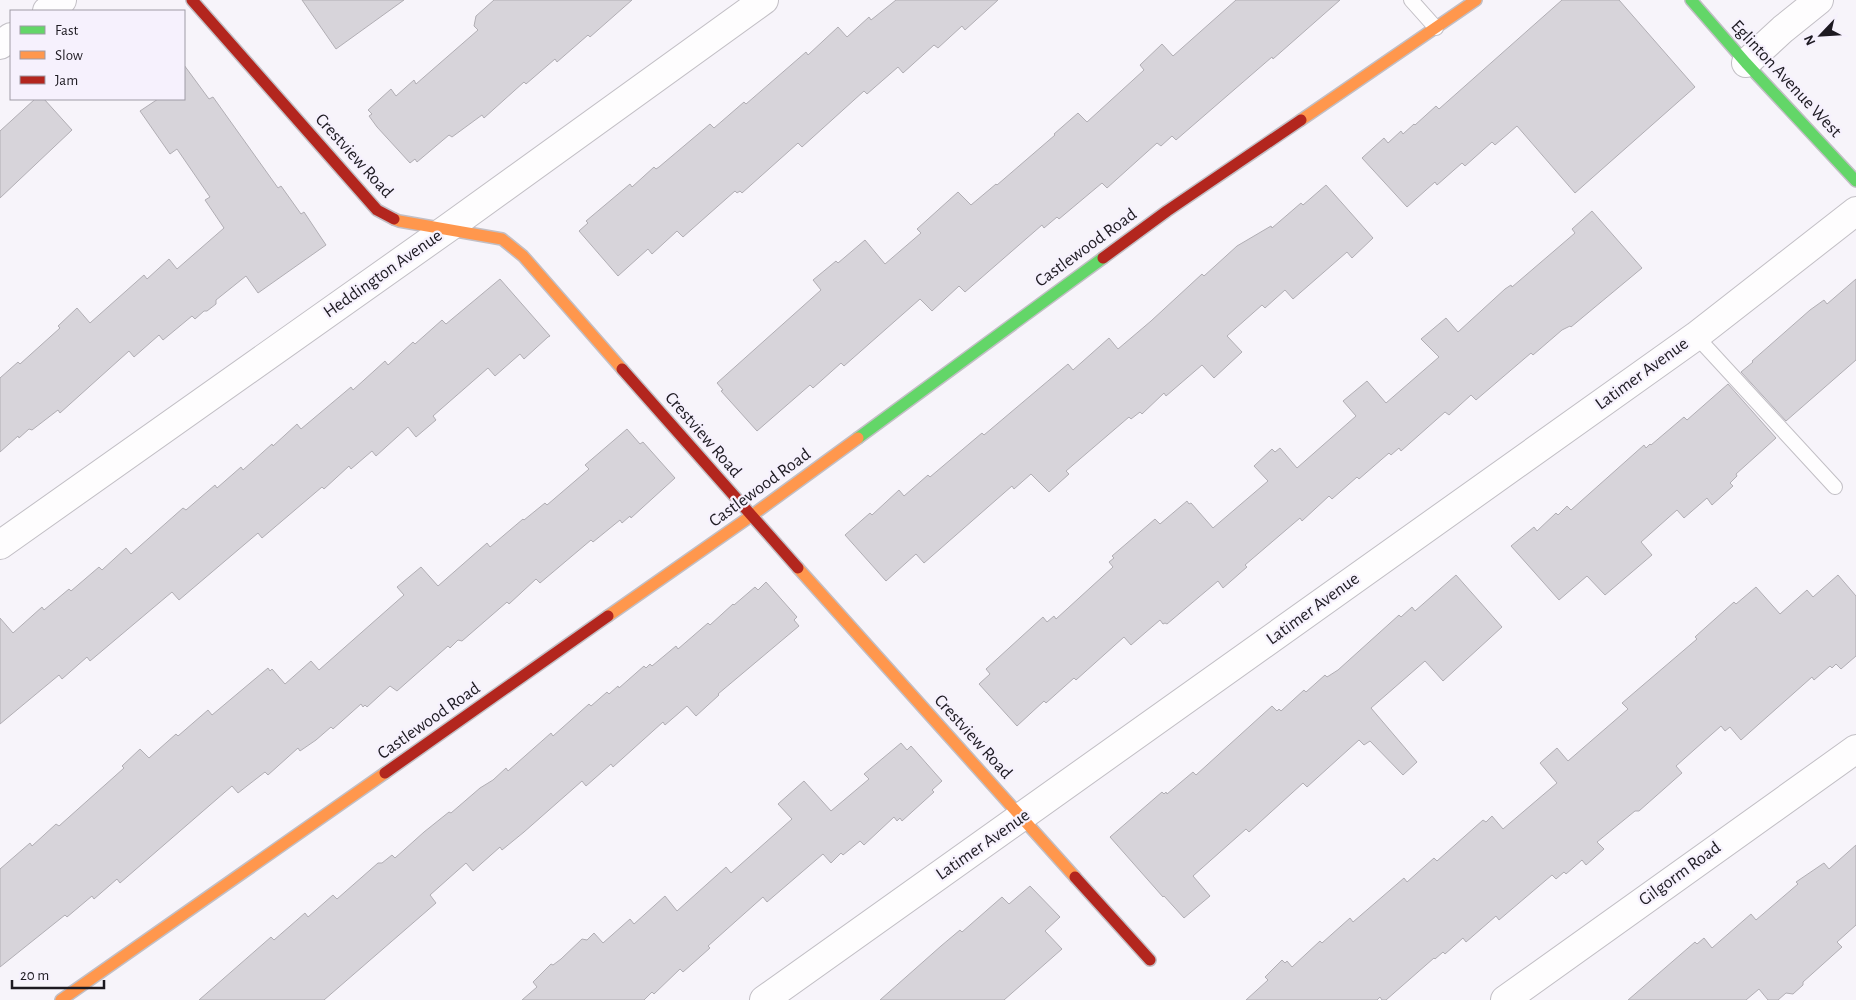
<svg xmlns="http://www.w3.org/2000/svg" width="1856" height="1000" font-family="'Alegreya Sans',sans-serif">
<rect width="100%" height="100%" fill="#f7f4fa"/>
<path fill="#d7d4da" stroke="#b1aeb4" d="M302,0H404L336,49Z
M494,0H632L590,37L588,35L557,62L555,59L526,84L524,82L484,118L482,115L452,137L449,135L417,162L415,159L410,163L377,127L369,116L372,114L368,110L391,89L396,96L414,80L416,84L478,30L474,26L476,16Z
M896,0H998L965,30L962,26L938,48L934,45L903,73L898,67L867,94L864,91L802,147L798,143L742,193L740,191L737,193L735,191L683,237L677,231L652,254L648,249L618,276L579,231L588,223L586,221L630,184L632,187L654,167L656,169L659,167L710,124L714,128L744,102L746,104L806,52L808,55L838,27L847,37L869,17L871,20Z
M1236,0H1340L1273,59L1272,57L1176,140L1172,136L1161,146L1157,143L1107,188L1102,183L1059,219L1057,217L1044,228L1042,225L965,292L959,286L932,311L920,299L844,366L841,363L813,388L810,385L757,431L721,391L723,390L717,383L821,290L813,280L836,261L838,263L865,240L885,264L921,233L917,229L958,192L971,205L996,184L997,185L1055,135L1054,134L1078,113L1087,122L1144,70L1140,65L1162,44L1173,56Z
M1562,0H1619L1695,87L1575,193L1517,126L1495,145L1492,142L1465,166L1462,163L1437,185L1435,182L1407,207L1362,158L1384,138L1388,143L1401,131L1403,134L1414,124L1415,125L1436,106L1439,109Z
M184,65L209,99L213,97L278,188L281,186L301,214L304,212L326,245L258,293L246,276L216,300V304L207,311H204L195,319L192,316L163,340L159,335L134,357L129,351L60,413L58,410L32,430L29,429L19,438L18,436L0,452V378L18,362L20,364L60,328L58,326L77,308L90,323L144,275L147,279L169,259L177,269L224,228L205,200L210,197L177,149L170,154L140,111L158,99H184Z
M35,99H44L72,130L0,198V131Z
M1326,185L1373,238L1352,258L1347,252L1293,299L1285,290L1265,308L1262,305L1227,336L1242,352L1214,378L1202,365L1166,396L1164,393L1142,414L1140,412L1131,419L1129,417L1066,471L1069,474L1049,492L1031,474L1014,489L1012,486L924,563L916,554L886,581L845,535L870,513L872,515L899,490L904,496L928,475L930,477L982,433L984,435L1068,364L1073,370L1109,338L1118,349L1151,321L1202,274L1204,276L1237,246L1271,226L1272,228L1301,203L1303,205Z
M1592,211L1642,268L1571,327L1570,326L1562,330L1533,355L1531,353L1476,400L1471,395L1449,415L1445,412L1401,451L1399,448L1391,455L1389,453L1359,479L1357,477L1332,499L1329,496L1302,521L1300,518L1245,565L1247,567L1223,588L1218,581L1167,624L1165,623L1163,624L1160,620L1131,645L1124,637L1076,680L1074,678L1046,703L1044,701L1017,726L979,684L990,674L986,669L1043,617L1047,622L1054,616L1056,619L1113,567L1109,562L1114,558L1112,556L1155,519L1160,524L1187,501L1189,504L1191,503L1213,528L1268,481L1254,466L1272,449L1275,452L1280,448L1297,468L1356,416L1343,401L1367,381L1386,403L1439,357L1421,339L1446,318L1458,332L1505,289L1511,285L1512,287L1575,233L1572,229Z
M500,279L550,336L548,337L524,359L520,354L495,376L488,368L433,416L436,420L416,437L408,427L376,456L372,451L351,469L349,466L324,489L322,487L262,538L258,533L179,600L172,592L90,661L87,657L62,679L59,675L0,724V618L13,633L42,607L44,610L69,589L71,591L99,567L102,570L126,548L131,554L183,508L186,510L215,485L217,488L241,467L243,470L272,444L273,446L297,424L301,429L351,387L353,390L385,361L388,365L413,342L415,344L442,320L446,324Z
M1856,279V360L1786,421L1741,372L1753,362L1752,361L1810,310L1824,300L1827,304Z
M1728,384L1776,438L1736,474L1737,476L1730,483L1733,486L1712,505L1707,498L1684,518L1677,510L1641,542L1652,555L1605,595L1587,576L1559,600L1511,546L1534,527L1537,531L1556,513L1558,515L1567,506L1571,510L1644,445L1646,448L1650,444L1651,445L1684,417L1687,420Z
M627,429L640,444L643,442L675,478L631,518L630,516L622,523L620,520L593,542L591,540L540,583L536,579L509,604L507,602L462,641L458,640L450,648L448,646L397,691L390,686L367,707L365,705L363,707L361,704L333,729L331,727L316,740L300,751L298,748L268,775L265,772L238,793L232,786L120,883L117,879L94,899L92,896L67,917L65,915L0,967V869L30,843L32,846L56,824L59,826L124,768L122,766L140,749L149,758L176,734L178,736L208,710L212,715L268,668L270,671L272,669L285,684L311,661L319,670L404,595L397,587L421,567L438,586L487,543L490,547L523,519L524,520L545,503L547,505L589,469L585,465Z
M1456,575L1502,627L1443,681L1425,661L1371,708L1417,762L1403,775L1370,741L1364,745L1359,740L1307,787L1303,783L1249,832L1246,829L1193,876L1210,896L1184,918L1164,896L1163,897L1110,837L1162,792L1164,794L1166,792L1167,794L1193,772L1196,775L1272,706L1277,711L1279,709L1281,711L1304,690L1306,692L1325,675L1327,677L1338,670L1399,615L1401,617L1412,607L1415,611Z
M1838,575L1856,596V656L1841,669L1836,664L1832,668L1830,666L1814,680L1812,677L1741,740L1730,727L1725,731L1721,726L1676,766L1682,773L1639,811H1635L1597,842L1604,849L1586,865L1582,860L1566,874L1564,872L1556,879L1552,875L1499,920L1496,916L1466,942L1463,938L1445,954L1443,952L1435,959L1434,958L1386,1000H1382L1380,997L1377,1000H1246L1268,980L1265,977L1282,960L1285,963L1287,961L1292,967L1320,941L1322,943L1350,918L1353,922L1404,878L1407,882L1434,858L1437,861L1483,820L1486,822L1492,816L1503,829L1557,783L1540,763L1557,748L1568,761L1628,709L1622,703L1697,639L1695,637L1696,636L1734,602L1736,604L1756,587L1780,614L1807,590L1813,597Z
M766,582L797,617L794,620L799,626L718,694L719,695L696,716L687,706L665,725L663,722L613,767L611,764L586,786L582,781L524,832L502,850L500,847L473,871L466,863L430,895L436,903L324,1000H199L271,937L274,940L305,913L308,917L333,895L337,899L378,863H382L392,855L395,858L424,832L449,812L451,813L480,788L493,780L506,768L508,771L551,733L553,736L589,704L591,706L607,692L609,694L618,686L619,688L644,666L646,668L650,664L652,666L676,646L678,649L708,623L710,625L733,604L734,605L755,587L758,590Z
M901,743L907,750L911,746L942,781L932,790L934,792L902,821L900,818L897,821L894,817L864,845L860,841L843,855L841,853L831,863L823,854L767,902L763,897L708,946L710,948L683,972L680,969L654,994L652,992L644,1000H522L537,987L533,982L551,964L553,965L561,959L582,939L587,940L594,933L603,943L630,919L634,924L665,896L677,911L726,867L731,873L792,819L778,804L804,781L831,811L869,779L864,774Z
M1856,845V925L1837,942L1842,947L1803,982V985L1793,994L1786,993L1778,1000H1768L1759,989L1746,1000H1628L1695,942L1697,944L1704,938L1712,948L1751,914L1756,920L1798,884L1796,882L1824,863L1829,869Z
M1030,886L1060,917L1045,931L1062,949L1004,1000H880L941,946L960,930L962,932L1002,897L1009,904Z"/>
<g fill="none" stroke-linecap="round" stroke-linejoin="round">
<g stroke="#c2bfc5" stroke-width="16">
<path id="lane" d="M1411,0L1436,28
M1696,336L1835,487"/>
</g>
<g stroke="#c2bfc5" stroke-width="30">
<path id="street" d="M47,11L62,0
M0,45L11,37
M1746,63L1783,29L1819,0
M0,545L448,228L764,0
M764,1000L1696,336L1856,211
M1505,1000L1856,749"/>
</g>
<g stroke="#c2bfc5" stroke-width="14">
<path id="fast" d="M1691,0L1746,63L1856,181
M858,438L1103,258"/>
</g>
<g stroke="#c2bfc5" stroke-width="14">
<path id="slow" d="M1301,120L1476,0
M394,219L399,221L502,239L523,256L622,369
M798,568L1075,877
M608,616L751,516L858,438
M61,1000L385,773"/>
</g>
<g stroke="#c2bfc5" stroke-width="14">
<path id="jam" d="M192,0L377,210L394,219
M1103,258L1167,211L1301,120
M622,369L798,568
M385,773L608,616
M1075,877L1150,960"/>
</g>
<use href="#lane" stroke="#fefdfe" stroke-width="14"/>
<use href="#street" stroke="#fefdfe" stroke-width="28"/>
<use href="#fast" stroke="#63d668" stroke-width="11"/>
<use href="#slow" stroke="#ff974d" stroke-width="11"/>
<use href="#jam" stroke="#b3261e" stroke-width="11"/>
</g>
<g text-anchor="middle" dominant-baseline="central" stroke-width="4.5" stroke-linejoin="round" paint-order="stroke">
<g font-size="18" fill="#1d1a21" stroke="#f6f1fd">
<text transform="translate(1786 79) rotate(47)">Eglinton Avenue West</text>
<text transform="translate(354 156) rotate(48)">Crestview Road</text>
<text transform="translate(1086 248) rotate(-36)">Castlewood Road</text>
<text transform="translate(383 274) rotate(-35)">Heddington Avenue</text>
<text transform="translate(1642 374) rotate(-36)">Latimer Avenue</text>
<text transform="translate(703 435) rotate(49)">Crestview Road</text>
<text transform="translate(760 488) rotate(-36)">Castlewood Road</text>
<text transform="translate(1313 609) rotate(-36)">Latimer Avenue</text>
<text transform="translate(429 721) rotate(-35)">Castlewood Road</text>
<text transform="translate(973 737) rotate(48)">Crestview Road</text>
<text transform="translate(983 845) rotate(-35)">Latimer Avenue</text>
<text transform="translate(1680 874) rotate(-36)">Gilgorm Road</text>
</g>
</g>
<rect x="10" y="10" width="175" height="90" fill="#f6f1fd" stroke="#9f9ba5"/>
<rect x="20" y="26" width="25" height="8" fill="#63d668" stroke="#9f9ba5"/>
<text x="55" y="35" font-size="15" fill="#1d1a21">Fast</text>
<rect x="20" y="51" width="25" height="8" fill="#ff974d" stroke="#9f9ba5"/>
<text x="55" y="60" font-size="15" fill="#1d1a21">Slow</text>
<rect x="20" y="76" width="25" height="8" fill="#b3261e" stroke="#9f9ba5"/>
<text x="55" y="85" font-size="15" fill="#1d1a21">Jam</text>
<g transform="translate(1821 35) rotate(245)" stroke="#f6f1fd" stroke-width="4" paint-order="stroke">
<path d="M0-4L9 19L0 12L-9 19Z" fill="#1d1a21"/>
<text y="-8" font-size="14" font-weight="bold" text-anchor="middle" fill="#1d1a21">N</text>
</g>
<path d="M12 980v8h92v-8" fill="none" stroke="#1d1a21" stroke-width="2.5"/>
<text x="20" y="980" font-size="15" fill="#1d1a21" stroke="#f6f1fd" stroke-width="4" paint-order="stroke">20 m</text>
</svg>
